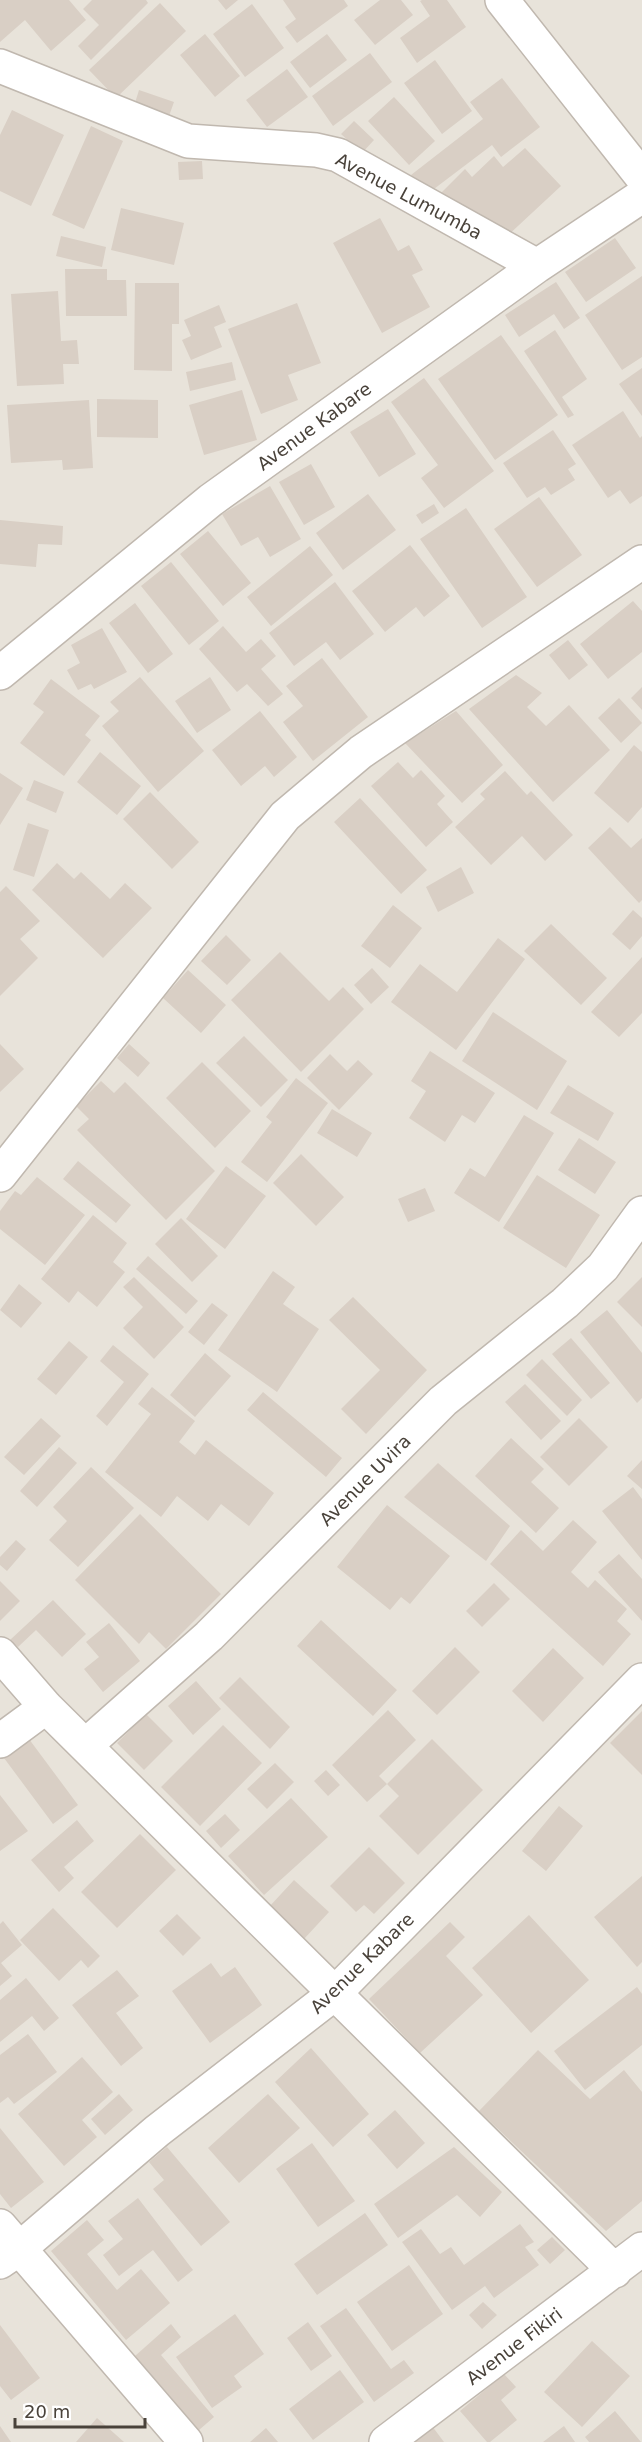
<svg xmlns="http://www.w3.org/2000/svg" width="642" height="2442" font-family="'DejaVu Sans',sans-serif">
<rect width="100%" height="100%" fill="#f5f1ec"/>
<path fill="#e8e3da" d="M0,0H642V2442H0Z"/>
<path fill="#d9cfc5" d="M0,0H69L86,20L51,51L25,20L0,42Z
M92,0H146L148,3L91,60L78,46L99,25L83,9Z
M218,0H238L226,10Z
M283,0H344L348,6L297,43L285,27L296,19Z
M380,0H401L413,15L375,45L354,20Z
M422,0H447L466,27L417,63L400,38L430,16L420,1Z
M160,3L186,31L116,98L89,70Z
M252,4L284,48L245,77L213,34Z
M205,34L240,76L215,97L180,55Z
M327,34L347,60L310,88L290,62Z
M370,53L392,82L333,126L312,96Z
M435,60L472,111L442,134L404,83Z
M287,69L308,97L267,127L246,100Z
M502,78L540,127L501,157L492,145L426,195L411,175L483,119L470,102Z
M139,90L174,102L169,116L135,103Z
M394,97L435,141L409,165L368,121Z
M12,110L64,135L31,206L0,191V135Z
M354,121L374,140L362,153L341,134Z
M91,126L123,141L84,229L52,215Z
M525,148L561,186L505,238L439,195L465,169L472,177L494,156L503,167Z
M202,161L203,179L179,180L178,162Z
M121,208L184,223L174,265L111,250Z
M380,218L398,251L409,245L423,270L412,275L430,307L382,333L333,243Z
M61,236L106,247L102,267L56,256Z
M615,238L636,268L586,302L565,272Z
M65,269H107V280H126L127,316H66Z
M642,276V357L622,370L585,315Z
M556,282L580,318L564,329L554,314L519,337L505,315Z
M135,283H179V324H172V371L134,370Z
M58,291L61,341L77,340L79,364H63L64,384L17,386L11,294Z
M297,303L321,363L288,375L298,400L261,414L228,329Z
M219,305L226,322L214,327L222,347L191,360L182,340L191,336L184,320Z
M555,330L587,379L562,397L574,415L568,418L524,351Z
M501,335L558,415L495,460L438,379Z
M232,362L236,380L190,391L186,372Z
M642,368V416L619,384Z
M424,378L494,471L444,508L421,478L438,465L391,402Z
M242,390L257,440L204,455L189,405Z
M97,399L158,400V438L97,437Z
M89,400L93,468L63,470L62,460L11,463L7,405Z
M388,409L416,454L379,477L350,432Z
M623,411L640,438L642,436V496L630,504L620,490L608,498L572,445Z
M553,430L576,464L568,469L575,480L551,495L545,487L527,498L503,463Z
M311,464L335,507L304,525L279,482Z
M270,486L301,539L270,557L258,537L241,546L222,514Z
M368,494L396,530L343,570L316,533Z
M539,497L582,555L537,587L494,529Z
M434,504L439,513L422,524L416,515Z
M466,508L527,597L482,628L420,539Z
M0,520L63,526L62,545L38,544L36,567L0,564Z
M208,531L251,583L223,606L180,554Z
M410,545L450,596L424,617L416,607L385,632L352,591Z
M310,546L333,575L271,626L247,597Z
M171,562L219,621L189,645L141,586Z
M335,582L374,634L340,660L326,642L294,666L269,633Z
M633,601L642,611V652L608,679L580,644Z
M135,603L173,654L148,673L109,623Z
M223,626L246,652L261,639L276,656L261,669L283,694L268,706L247,684L237,692L199,649Z
M102,628L127,672L94,689L91,684L78,690L67,670L80,663L71,645Z
M568,640L588,665L569,680L549,655Z
M322,658L368,717L313,761L283,722L303,706L286,686Z
M516,675L542,693L527,707L546,726L569,705L610,750L553,802L469,709Z
M140,677L204,751L158,792L102,726L119,711L110,702Z
M210,677L231,710L197,733L175,701Z
M51,679L100,716L85,735L91,740L64,776L20,743L44,712L33,704Z
M642,687V710L631,698Z
M619,698L642,723L621,743L598,718Z
M260,711L297,757L274,777L265,766L241,786L212,750Z
M456,711L503,765L462,803L405,743Z
M634,745L642,752V807L628,823L594,793Z
M100,752L141,786L117,815L77,782Z
M398,762L413,778L421,770L445,796L437,804L453,822L426,847L371,786Z
M505,771L527,795L531,791L573,835L545,861L522,836L491,865L455,827L485,799L480,794Z
M0,773L23,788L0,825Z
M34,780L64,792L56,813L26,800Z
M150,792L199,842L172,869L123,819Z
M360,798L427,870L401,894L334,822Z
M28,823L49,830L34,877L13,870Z
M610,827L631,848L642,838V900L639,903L588,848Z
M57,863L74,879L81,872L110,899L125,883L152,908L103,958L32,890Z
M461,867L474,893L438,912L426,887Z
M6,886L40,921L20,939L38,958L0,996V892Z
M393,905L422,928L390,968L361,946Z
M633,910L642,918V936L630,950L612,934Z
M551,924L607,978L581,1005L524,951Z
M226,935L251,960L227,985L201,961Z
M498,938L525,959L456,1050L391,1002L420,964L457,992Z
M280,952L329,1001L343,987L364,1009L301,1072L231,1000Z
M642,957V1013L619,1037L591,1012Z
M372,968L389,987L371,1004L354,985Z
M188,970L226,1005L201,1033L163,998Z
M493,1012L567,1061L537,1110L462,1061Z
M244,1036L288,1080L261,1107L216,1063Z
M0,1044L24,1069L0,1092Z
M129,1044L150,1063L138,1077L117,1058Z
M430,1051L495,1093L475,1123L462,1115L445,1142L409,1118L426,1091L411,1081Z
M330,1054L347,1071L358,1060L373,1074L339,1110L307,1078Z
M202,1062L251,1111L215,1148L166,1098Z
M296,1078L328,1103L267,1182L241,1162L272,1122L266,1117Z
M101,1081L114,1093L125,1082L215,1171L166,1220L77,1130L89,1119L76,1106Z
M568,1085L614,1113L598,1141L550,1113Z
M332,1109L372,1133L357,1157L317,1133Z
M524,1115L554,1133L499,1222L454,1193L470,1168L485,1177Z
M579,1138L616,1162L595,1194L558,1170Z
M301,1154L344,1197L316,1226L273,1183Z
M78,1161L131,1205L116,1223L63,1179Z
M226,1166L266,1196L225,1249L186,1219Z
M537,1175L600,1215L566,1268L503,1228Z
M37,1177L85,1215L45,1265L0,1229V1211L15,1191L21,1195Z
M425,1188L435,1211L408,1222L398,1199Z
M93,1215L127,1243L113,1262L125,1272L97,1307L78,1291L69,1303L41,1279Z
M181,1218L218,1256L192,1282L155,1244Z
M148,1256L198,1301L186,1314L136,1269Z
M273,1271L295,1287L283,1304L319,1329L277,1392L218,1350Z
M134,1277L184,1327L154,1359L123,1328L143,1307L123,1287Z
M642,1277V1327L617,1302Z
M19,1284L42,1303L21,1328L0,1310Z
M353,1297L427,1370L366,1434L341,1409L380,1370L329,1320Z
M212,1303L228,1315L204,1345L188,1332Z
M607,1310L642,1353V1398L637,1403L580,1332Z
M571,1338L610,1383L591,1399L552,1354Z
M69,1341L88,1357L56,1395L37,1379Z
M113,1345L149,1374L107,1426L96,1416L124,1382L100,1361Z
M205,1353L231,1376L195,1417L170,1395Z
M542,1359L582,1400L567,1416L526,1375Z
M525,1384L561,1421L541,1440L505,1402Z
M152,1387L195,1421L179,1442L195,1455L206,1440L274,1493L249,1526L221,1504L208,1521L177,1496L161,1517L105,1472L151,1414L138,1404Z
M263,1392L342,1458L326,1477L247,1410Z
M41,1418L61,1436L24,1475L4,1457Z
M579,1418L608,1447L569,1486L540,1457Z
M511,1438L544,1469L531,1482L559,1508L536,1533L475,1476Z
M59,1447L77,1463L37,1507L20,1491Z
M642,1460V1489L627,1476Z
M438,1463L510,1526L486,1561L404,1497Z
M91,1467L134,1508L78,1567L49,1540L67,1521L53,1507Z
M633,1487L642,1499V1560L602,1511Z
M387,1505L450,1556L410,1604L401,1597L390,1610L337,1567Z
M140,1514L221,1594L166,1649L149,1632L139,1644L75,1580Z
M573,1520L597,1542L571,1572L588,1588L595,1580L627,1609L617,1621L631,1634L603,1666L490,1564L521,1530L543,1551Z
M16,1540L26,1549L7,1571L0,1565V1557Z
M619,1554L642,1579V1621L598,1572Z
M0,1581L20,1601L0,1621Z
M494,1583L510,1599L482,1627L466,1611Z
M53,1600L86,1634L62,1657L36,1630L18,1647L10,1640Z
M321,1620L397,1690L373,1716L297,1646Z
M109,1623L140,1661L103,1692L84,1669L99,1657L86,1642Z
M455,1647L480,1672L437,1715L412,1691Z
M553,1648L584,1678L543,1722L512,1691Z
M240,1677L290,1727L270,1749L219,1698Z
M196,1681L221,1709L193,1735L168,1706Z
M388,1710L416,1740L379,1776L387,1784L367,1802L332,1765Z
M642,1711V1775L610,1743Z
M146,1714L173,1741L144,1770L117,1743Z
M223,1725L262,1763L200,1826L161,1787Z
M29,1739L78,1805L53,1824L4,1758Z
M432,1739L483,1790L418,1855L379,1816L399,1796L387,1784Z
M275,1763L294,1782L267,1809L247,1789Z
M326,1770L340,1785L328,1796L314,1781Z
M0,1795L28,1831L0,1851Z
M291,1798L328,1837L264,1895L228,1856Z
M559,1806L583,1826L546,1871L522,1851Z
M225,1814L240,1830L221,1848L206,1831Z
M77,1820L94,1841L64,1867L74,1878L59,1892L31,1860Z
M140,1834L176,1870L117,1928L81,1892Z
M369,1847L405,1883L374,1914L364,1905L356,1912L330,1886Z
M642,1876V1962L637,1967L594,1917Z
M294,1880L329,1912L304,1939L269,1907Z
M53,1908L100,1956L88,1968L81,1960L59,1981L20,1940Z
M177,1914L201,1938L183,1956L159,1931Z
M529,1915L589,1980L531,2033L472,1968Z
M3,1921L22,1945L1,1963L12,1976L0,1986V1924Z
M450,1922L465,1937L446,1956L483,1995L420,2053L369,1999Z
M211,1963L221,1977L235,1967L262,2005L210,2043L172,1991Z
M117,1970L139,1996L116,2013L143,2048L121,2066L72,2005Z
M26,1978L59,2018L44,2031L32,2016L0,2042V2000Z
M637,1987L642,1994V2045L585,2090L554,2051Z
M28,2034L57,2072L14,2104L8,2097L0,2103V2055Z
M311,2048L369,2114L333,2147L275,2082Z
M538,2050L590,2099L624,2070L642,2092V2201L606,2231L479,2111Z
M82,2057L113,2092L82,2120L97,2137L64,2166L18,2114Z
M119,2094L133,2110L105,2135L91,2119Z
M268,2094L300,2128L239,2183L208,2148Z
M395,2110L425,2143L397,2169L367,2135Z
M0,2128L44,2182L11,2208L0,2194Z
M312,2143L355,2201L318,2227L276,2169Z
M167,2147L230,2222L201,2246L153,2189L164,2180L149,2162Z
M454,2147L502,2192L480,2217L457,2195L398,2238L374,2204Z
M138,2198L193,2270L178,2282L153,2250L119,2276L103,2255L123,2239L108,2221Z
M365,2213L388,2245L317,2295L294,2264Z
M87,2220L104,2240L87,2254L117,2290L141,2269L170,2303L126,2340L51,2251Z
M520,2224L534,2242L525,2247L539,2265L494,2298L485,2286L452,2310L402,2242L421,2229L440,2254L451,2247L464,2265Z
M552,2237L565,2250L550,2264L537,2250Z
M409,2265L443,2314L392,2351L357,2302Z
M483,2302L497,2315L482,2329L469,2315Z
M346,2308L391,2369L404,2360L414,2373L374,2402L320,2326Z
M235,2314L264,2354L234,2376L242,2387L212,2408L176,2357Z
M308,2322L332,2356L311,2371L287,2338Z
M171,2324L181,2337L161,2355L214,2417L199,2430L135,2356Z
M0,2325L40,2378L11,2400L0,2386Z
M592,2341L630,2376L582,2427L544,2392Z
M340,2370L364,2402L313,2440L289,2409Z
M504,2374L516,2387L501,2400L517,2420L490,2442H487L460,2411Z
M615,2411L641,2442H589L585,2437Z
M97,2418L124,2442H76Z
M429,2422L444,2442H410Z
M0,2426L11,2442H0Z
M564,2426L575,2442H543Z
M266,2428L278,2442H250Z"/>
<g fill="none" stroke-linecap="round" stroke-linejoin="round">
<g stroke="#c0b8af" stroke-width="36">
<path id="street" d="M502,0L642,177
M0,66L188,141L316,150L338,155L537,266
M0,673L211,500L537,266L642,196
M0,1175L285,816L361,752L642,562
M0,1654L46,1707L615,2271
M0,1741L46,1707
M86,1745L209,1636L443,1401L565,1303L603,1267L642,1213
M0,2226L186,2442
M0,2262L19,2249L157,2131L334,1994L642,1680
M386,2442L642,2249"/>
</g>
<use href="#street" stroke="#fff" stroke-width="33"/>
</g>
<g text-anchor="middle" dominant-baseline="central" stroke-width="5" stroke-linejoin="round" paint-order="stroke">
<g font-size="18" fill="#49423a" stroke="#fff">
<text transform="translate(409 196) rotate(28)">Avenue Lumumba</text>
<text transform="translate(314 426) rotate(-36)">Avenue Kabare</text>
<text transform="translate(365 1480) rotate(-45)">Avenue Uvira</text>
<text transform="translate(362 1963) rotate(-44)">Avenue Kabare</text>
<text transform="translate(514 2346) rotate(-37)">Avenue Fikiri</text>
</g>
</g>
<path d="M15 2418v9h130v-9" fill="none" stroke="#49423a" stroke-width="3"/>
<text x="24" y="2418" font-size="18" fill="#49423a" stroke="#ffffff" stroke-width="4.5" paint-order="stroke">20 m</text>
</svg>
